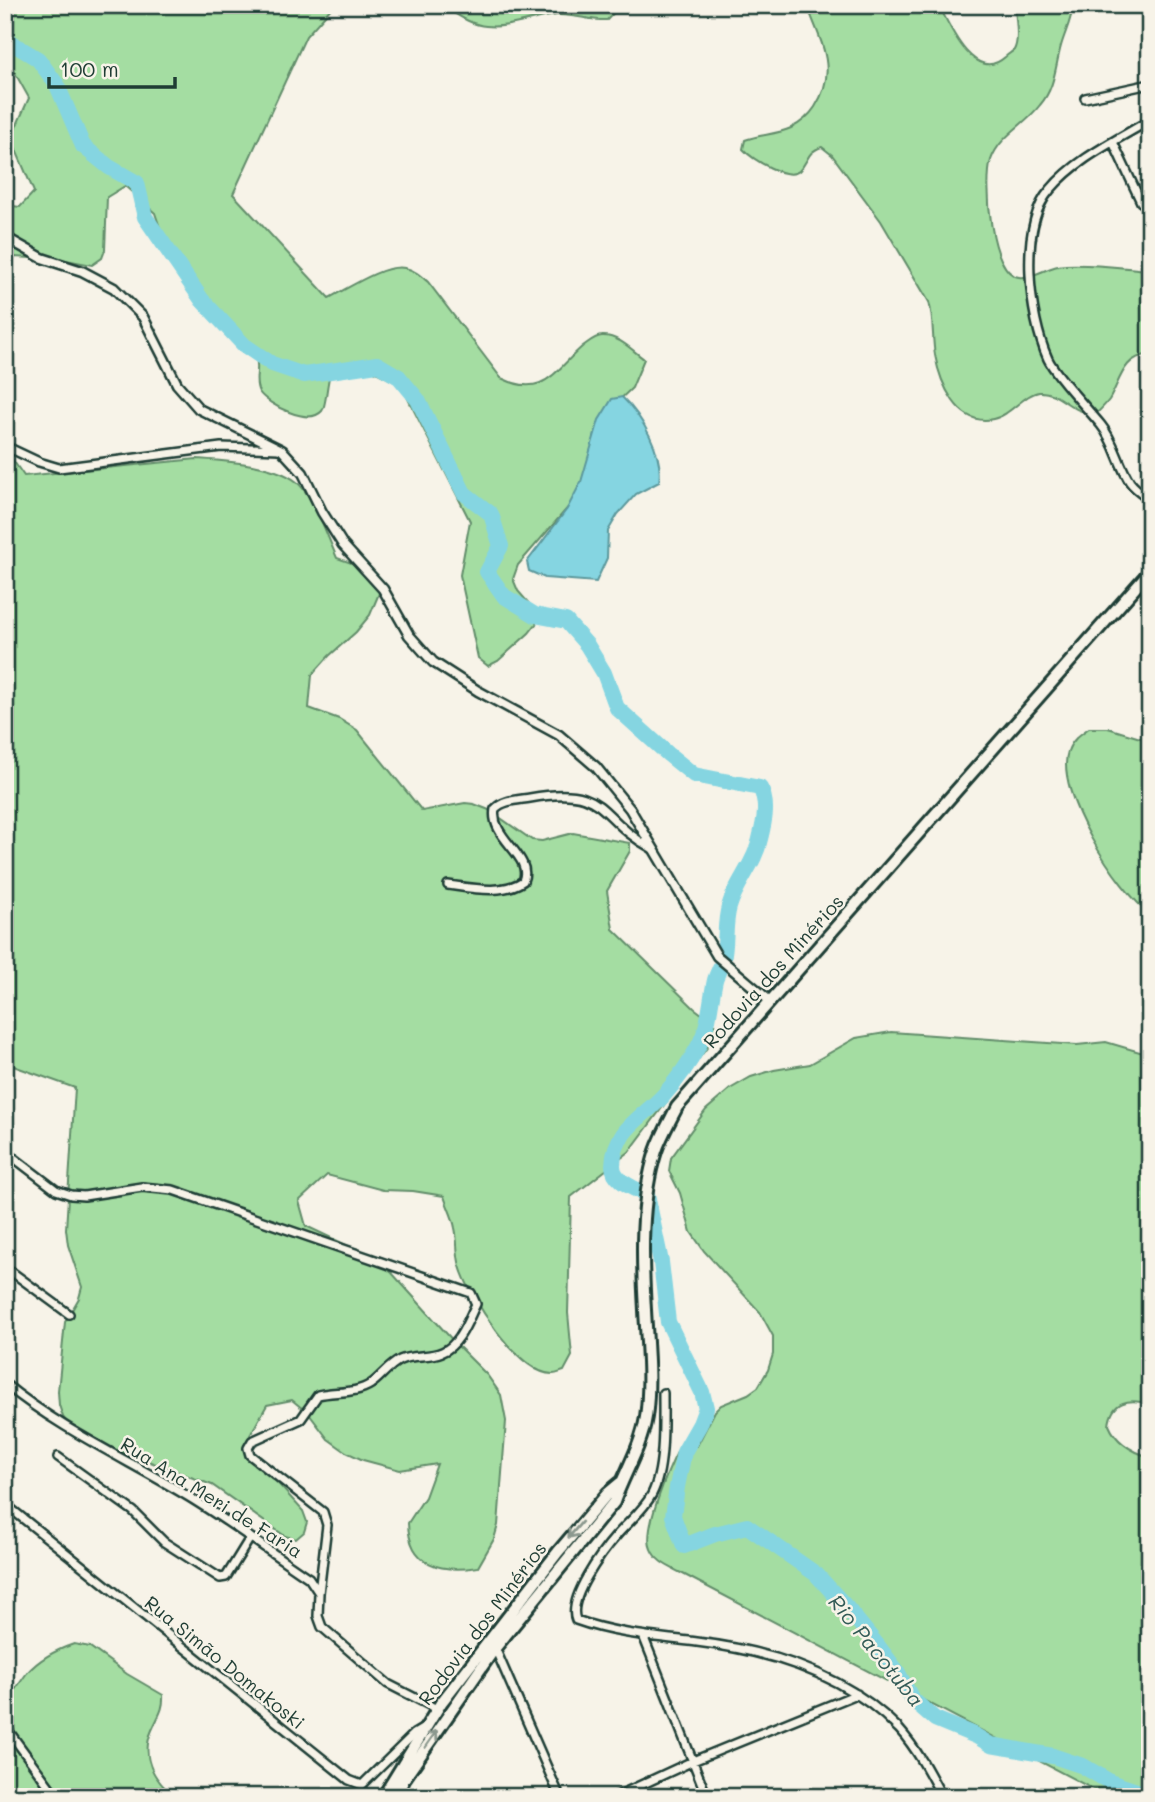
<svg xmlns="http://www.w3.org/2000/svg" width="1155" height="1802" font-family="Mali,sans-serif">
<rect width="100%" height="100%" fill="#f7f3e8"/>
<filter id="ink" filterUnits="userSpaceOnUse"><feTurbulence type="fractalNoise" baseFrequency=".0143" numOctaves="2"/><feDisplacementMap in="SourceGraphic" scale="14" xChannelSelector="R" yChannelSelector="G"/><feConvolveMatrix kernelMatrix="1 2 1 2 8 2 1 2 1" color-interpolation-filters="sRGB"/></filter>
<g filter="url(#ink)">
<path fill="#a4dda2" stroke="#628d6b" stroke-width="2" d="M5,5H334L306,36L233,194L329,298C349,288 383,264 405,268C415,270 421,276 428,282L501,378C544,399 554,371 583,346C589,342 595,336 602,336C618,335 633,351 644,359L632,388L612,407L587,473L571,504L518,565L513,579L518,591L533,608L537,617L536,624L529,633L498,661L488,666L478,658L460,575L470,521L401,385L357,362L330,374C327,382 326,407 322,411C309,426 268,405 259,392C254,383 258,374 257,365C257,359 254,354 253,349L183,277L170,257L155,213L125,186L107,197L105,250L102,258L92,265L66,260L14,257L5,269V205L20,207L34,192L16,150L12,136L29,98L5,55Z
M441,5H621L607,20C590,21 574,14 557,15C534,17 509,29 486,26C470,25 455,13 441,5Z
M807,5H939C950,28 975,84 1005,57C1006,56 1013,51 1014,50C1020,39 1015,18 1015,5H1073C1072,19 1065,32 1061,46C1055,67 1055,88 1040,105C1025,125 1000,135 991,160C984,182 990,274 1019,277C1034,279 1049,265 1065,265C1093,263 1122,268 1150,270V355C1123,355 1120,382 1109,400C1106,404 1101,409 1097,413C1072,416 1060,390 1039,392C1024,394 1010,416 993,419C958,427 940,383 935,355C932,338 934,320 929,302L881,221L832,155L822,147C806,152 809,161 799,171C787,181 752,159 743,149L745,140C760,134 776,135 791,128C800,124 810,115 815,107C839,69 821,43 807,5Z
M5,449L24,476L197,459C225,461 280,464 300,485C316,502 327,536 337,558L366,568L380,591L370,615L356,632L329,656L312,675L309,708L339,719L357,730L422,811L465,803L474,804L489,810L532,840L542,841L573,833L630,843V851L607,891L613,929L694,1008L715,1024L718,1033L629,1152L571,1197L568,1313L572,1356L564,1371C560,1372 557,1374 553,1374C519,1375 468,1295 460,1266C456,1253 458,1240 455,1228C453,1217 447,1206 444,1196L413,1191L383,1190L327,1175L299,1201L306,1226L374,1258L392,1273L456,1344L487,1375L501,1395L506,1421L498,1525L494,1539L478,1567C441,1573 409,1566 408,1523L425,1497L437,1464L400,1470L363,1460L346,1452L328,1439L309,1414L292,1400L267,1405L244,1446L303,1511L307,1522L304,1532L296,1539L285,1536L212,1485L129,1454L103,1447L76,1434L63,1417L59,1405L58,1391L65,1322L79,1298L82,1287L68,1245L66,1229L75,1088L5,1063Z
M1089,728H1108L1150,741V914C1118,890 1054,792 1068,751C1072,740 1079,735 1089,728Z
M891,1032L1077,1045L1106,1042L1150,1055V1404C1128,1398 1112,1401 1109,1425C1116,1442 1133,1452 1150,1457V1797H1108L681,1573C670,1567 656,1562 651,1549C642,1530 669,1468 679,1448L687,1445L697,1446L715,1411L721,1405L748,1394L758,1387L768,1370L773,1354V1336L760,1312L704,1251L691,1232L680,1193L669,1171L671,1158L706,1110L730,1089L751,1077L774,1070L810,1064L856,1038Z
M74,1644L90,1647L127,1674L163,1695C164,1710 158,1716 152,1730C140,1757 154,1780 175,1797H5V1699C15,1693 20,1682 27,1673C40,1658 56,1650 74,1644Z"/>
<path fill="#85d5e1" stroke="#5c989c" stroke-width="2" d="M622,397C642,416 664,454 659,482L636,494L618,514L608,531L607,558L596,582L545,578L529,571L527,562L567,509L581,482L599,420L612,399Z"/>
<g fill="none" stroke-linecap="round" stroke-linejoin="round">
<path stroke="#85d5e1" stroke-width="16" d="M5,42H10L38,59L57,85L83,146L109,167L137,183L145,217L202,300L244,345L272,364L304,375L377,364L399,377L418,400L464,493L491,514L501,546L487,572L504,596L535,615L566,621L587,645L604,673L617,708L668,754L694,775L760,788C769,803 764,823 760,839C755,864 736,882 729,907C724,924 727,943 723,960C721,967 717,973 715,980C710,1002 710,1026 698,1047C689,1064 677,1080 664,1095C643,1118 614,1129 613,1165C613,1182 635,1188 647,1195L661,1262L668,1322L702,1392L706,1408L700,1424L684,1452L677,1487L673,1516L684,1546L715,1534L747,1526L816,1574L847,1608L878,1646L897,1671L912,1699L935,1719L976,1736L991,1745L1053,1756L1083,1766L1110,1782L1140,1792H1150"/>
<g stroke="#1f3d34" stroke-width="12">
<path id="minor" d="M1085,98L1150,84
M1150,120C1115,141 1076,159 1050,190C1018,226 1029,317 1048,359C1056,376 1087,408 1101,425C1115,442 1118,464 1130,482C1135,489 1143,494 1150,499
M1113,142L1141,202L1150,206
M5,446L39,462L59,468L221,447L279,449
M448,885C471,888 503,895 523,881C534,856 489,838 495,809C503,800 518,800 530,798C611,784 595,818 653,849
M5,1151L56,1190L71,1195L84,1196L142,1187L173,1190L471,1293L476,1304C468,1320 460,1345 442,1352C429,1358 413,1354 400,1360C388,1366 381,1377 371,1384C356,1394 335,1391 318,1395L301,1419L252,1441L248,1448L250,1455L323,1512L327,1525L319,1593
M5,1267L69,1314
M5,1384C60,1429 128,1460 189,1497C230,1522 269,1551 309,1578L319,1593L318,1616L322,1627L388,1684L437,1709
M663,1393C663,1421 665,1469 652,1494C644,1510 628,1522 617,1535C602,1552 567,1599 576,1620C615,1634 656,1637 697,1642C770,1651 847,1675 899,1729C917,1749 930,1774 942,1797
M58,1457L133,1511L164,1542L220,1578L226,1577L250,1538
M5,1504L349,1780L362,1785L414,1734L424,1728
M644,1638L707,1797
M495,1648L560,1797
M5,1726L57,1797
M615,1797L693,1761L857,1694"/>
</g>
<g stroke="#1f3d34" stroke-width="13">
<path id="tertiary" d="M5,237L42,258L82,271L114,288L143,317L177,384L199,409L282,450L303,473L322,512L343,545L383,589L409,635L433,662L478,691L559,735L596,767L630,809L717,956L771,1002"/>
</g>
<g stroke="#1f3d34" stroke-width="16">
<path id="primary" d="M383,1797L441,1703L558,1552L608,1493L620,1483
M396,1797L404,1779L495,1648L614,1502C624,1473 641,1448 646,1417C651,1381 647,1347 645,1310C642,1259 640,1201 656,1151C661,1136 670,1121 677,1107L1150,571"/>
</g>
<use href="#minor" stroke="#f7f3e8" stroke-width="7"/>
<use href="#tertiary" stroke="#f7f3e8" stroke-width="8"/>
<use href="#primary" stroke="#f7f3e8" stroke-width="10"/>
</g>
<defs><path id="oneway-shaft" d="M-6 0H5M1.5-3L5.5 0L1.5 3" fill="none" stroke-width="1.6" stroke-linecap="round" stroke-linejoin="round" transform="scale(1.75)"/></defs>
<g stroke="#8b988e">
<use href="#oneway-shaft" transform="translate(575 1530) rotate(130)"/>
<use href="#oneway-shaft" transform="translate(431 1739) rotate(-55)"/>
</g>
</g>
<g text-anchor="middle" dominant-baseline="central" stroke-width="5" stroke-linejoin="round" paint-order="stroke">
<g font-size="19" fill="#1f3d34" stroke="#f7f3e8">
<text transform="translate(773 971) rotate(-48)">Rodovia dos Minérios</text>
<text transform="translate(212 1497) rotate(32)">Rua Ana Meri de Faria</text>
<text transform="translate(482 1623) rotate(-53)">Rodovia dos Minérios</text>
<text transform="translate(225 1662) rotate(39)">Rua Simão Domakoski</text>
</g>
<g font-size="21" font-style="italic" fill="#335b57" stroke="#f7f3e8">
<text transform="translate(877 1650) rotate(51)">Rio Pacotuba</text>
</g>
</g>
<rect width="1155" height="1802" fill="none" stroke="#f7f3e8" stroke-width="28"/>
<rect x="14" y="14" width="1127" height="1774" fill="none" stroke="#1f3d34" stroke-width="2.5" filter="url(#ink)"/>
<path d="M49 77v10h126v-10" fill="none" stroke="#1f3d34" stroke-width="3.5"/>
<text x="60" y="77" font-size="21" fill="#1f3d34" stroke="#f7f3e8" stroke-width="5" paint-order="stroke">100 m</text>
</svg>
